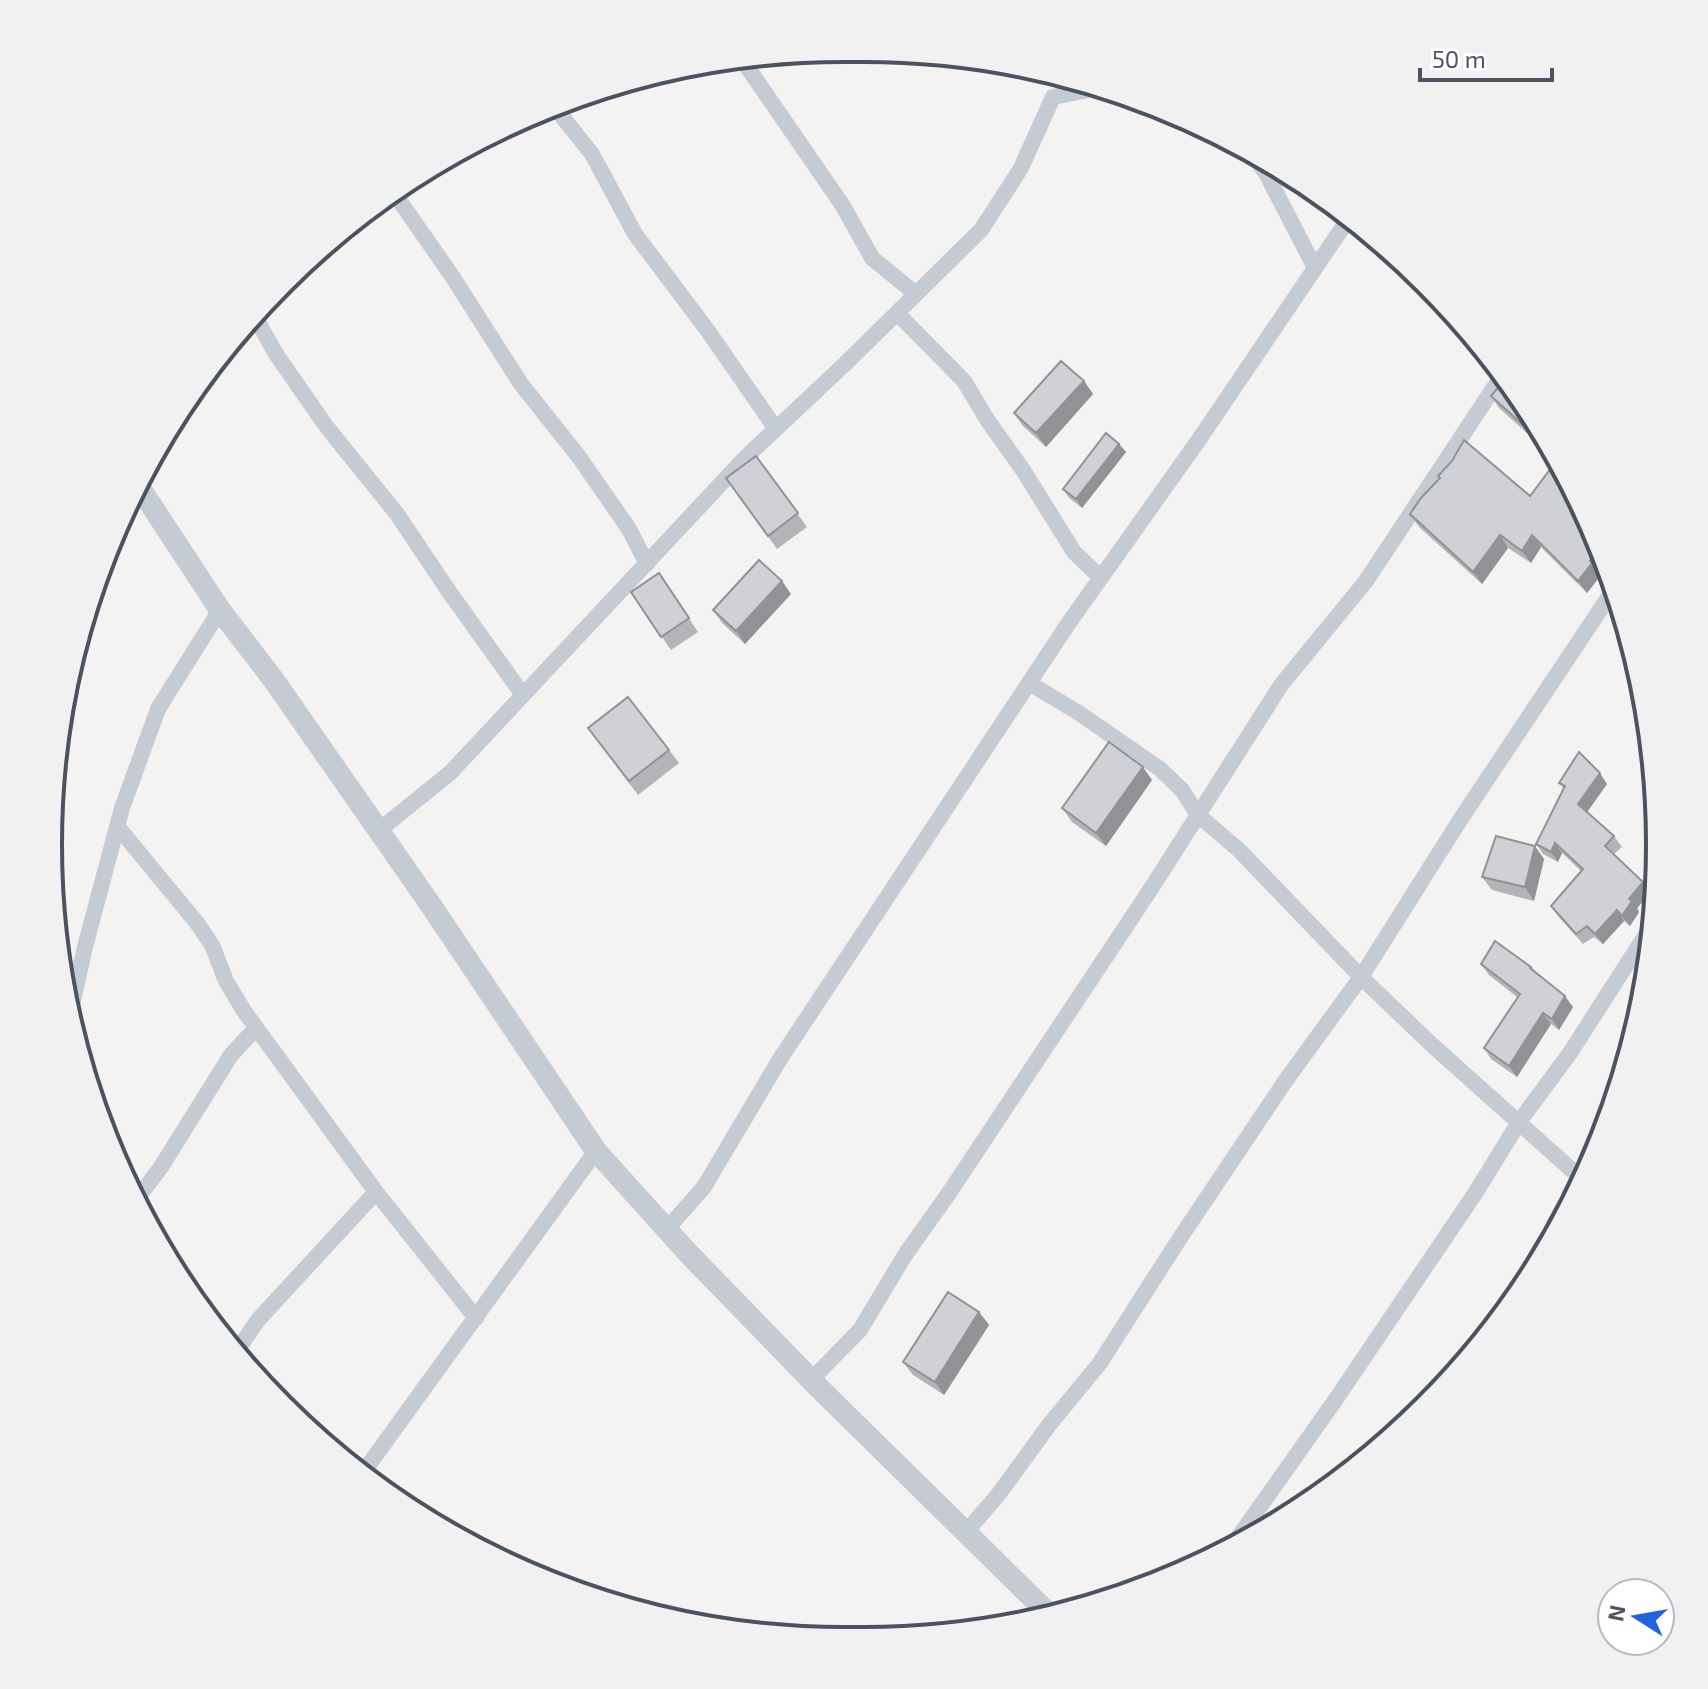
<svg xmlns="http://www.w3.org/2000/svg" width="1708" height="1689" font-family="'Exo 2',sans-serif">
<rect width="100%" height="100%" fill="#f4f3f2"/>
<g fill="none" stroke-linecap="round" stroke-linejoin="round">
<path stroke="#c4cbd3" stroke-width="16" d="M741,58L843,206L872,258L916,294
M553,105L592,154L635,234L708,331L776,429
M1253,154L1267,175L1315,268
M392,190L452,276L521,384L579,457L629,529L647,564
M897,313L964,381L988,421L1023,470L1074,552L1101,578
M254,315L276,354L326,426L397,514L450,593L523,695
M1029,683L1079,713L1160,769L1182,790L1198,815L1239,850L1361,977L1432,1045L1583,1180
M117,826L197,923L212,945L226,981L244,1011L376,1192L476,1318
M378,831L450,773L746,457L846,363L981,230L1021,168L1053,97L1099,88
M69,1019L85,947L122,808L158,709L220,610
M136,1200L161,1167L231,1055L256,1028
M667,1229L704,1187L780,1059L1068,624L1198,441L1349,218
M236,1352L258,1320L376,1192
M811,1380L860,1330L905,1255L949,1193L1154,884L1281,685L1366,581L1503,374
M362,1474L596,1151
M966,1532L998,1495L1049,1425L1100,1363L1178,1241L1286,1080L1361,977L1460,820L1614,589
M1232,1546L1334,1402L1476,1192L1519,1122L1570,1053L1652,925"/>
<path stroke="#c4cbd3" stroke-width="22" d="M138,485L220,610L273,679L430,904L596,1151L688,1253L820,1389L1051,1616"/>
</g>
<path fill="#b2b4b8" d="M1084,381L1093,394L1046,447L1023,426L1014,413Z
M1491,396L1526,402L1557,460L1499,408Z
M1119,444L1126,452L1082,508L1069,498L1063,489Z
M756,456L807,527L777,549L726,478Z
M1440,479L1599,573L1601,575L1587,593L1541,547L1531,563L1508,548L1482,584L1419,527L1410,514Z
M659,573L698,632L671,650L631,592Z
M791,594L745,644L722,623L713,610Z
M588,728L669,750L679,763L638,795Z
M1152,780L1106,846L1072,822L1062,808Z
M1559,783L1607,784L1587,812L1614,836L1622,847L1614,854L1650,893L1637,908L1639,912L1630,926L1624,921L1603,944L1594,937L1583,944L1558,916L1551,906L1581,871L1562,853L1558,862L1543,854L1536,844L1564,789Z
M1544,859L1534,901L1492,890L1482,877Z
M1481,964L1531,967L1573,1007L1559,1030L1551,1024L1517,1077L1491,1059L1484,1048L1517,997L1489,975Z
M979,1312L989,1325L944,1395L913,1375L903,1362Z"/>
<path fill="#919296" d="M1084,381L1093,394L1046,447L1036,433Z
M1119,444L1126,452L1082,508L1076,499Z
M1500,535L1508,548L1482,584L1473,572Z
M1532,535L1541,547L1531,563L1522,551Z
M1602,548L1607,565L1599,573L1601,575L1587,593L1578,581L1590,561Z
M782,581L791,594L745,644L736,631Z
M1143,767L1152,780L1106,846L1096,833Z
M1600,773L1607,784L1585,815L1578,804Z
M1555,843L1562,853L1558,862L1551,852Z
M1535,846L1544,859L1534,901L1525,887Z
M1643,882L1650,893L1637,908L1639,912L1630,926L1622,916L1629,899Z
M1617,910L1624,921L1603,944L1595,934Z
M1565,996L1573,1007L1559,1030L1552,1019Z
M1543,1013L1551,1024L1517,1077L1509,1066Z
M979,1312L989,1325L944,1395L935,1382Z"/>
<path fill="#cfd1d6" stroke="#919296" stroke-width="2" d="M1061,361L1084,381L1036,433L1014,413Z
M1506,378L1526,402L1552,451L1491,396Z
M1106,433L1119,444L1076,499L1063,489Z
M1464,440L1530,496L1557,460L1599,539L1602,548L1590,561L1592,563L1578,581L1532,535L1522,551L1500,535L1473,572L1410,514L1421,498L1440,478L1438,476L1452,461Z
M756,456L798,513L768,536L726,478Z
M759,560L782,581L736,631L713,610Z
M659,573L689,618L661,637L631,592Z
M628,697L669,750L629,781L588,728Z
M1109,742L1143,767L1096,833L1062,808Z
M1579,752L1600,773L1578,804L1614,836L1605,846L1643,882L1629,899L1632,901L1622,916L1617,910L1595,934L1587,926L1576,934L1551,906L1583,869L1555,843L1551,852L1536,844L1565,786L1559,783Z
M1496,836L1535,846L1525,887L1482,877Z
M1495,941L1531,967L1530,968L1565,996L1552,1019L1543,1013L1509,1066L1484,1048L1520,994L1481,964Z
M948,1292L979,1312L935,1382L903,1362Z"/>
<path d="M0 0H1708V1689H0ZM844 62H864A782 782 0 0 1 1646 844V845A782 782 0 0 1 864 1627H844A782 782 0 0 1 62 845V844A782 782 0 0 1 844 62Z" fill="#f1f1f2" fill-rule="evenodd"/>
<path fill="none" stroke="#4a535f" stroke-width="4" d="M844 62H864A782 782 0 0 1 1646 844V845A782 782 0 0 1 864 1627H844A782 782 0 0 1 62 845V844A782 782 0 0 1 844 62Z"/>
<g transform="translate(1636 1617) rotate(281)"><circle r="38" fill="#ffffff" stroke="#b7babf" stroke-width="2"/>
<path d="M0-6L14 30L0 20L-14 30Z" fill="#2262de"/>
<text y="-12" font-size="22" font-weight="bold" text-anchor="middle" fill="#4a535f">N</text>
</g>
<path d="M1420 68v12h132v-12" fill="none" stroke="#4a535f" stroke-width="4"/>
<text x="1432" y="68" font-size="24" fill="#4a535f" stroke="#ffffff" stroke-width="6" paint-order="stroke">50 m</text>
</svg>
